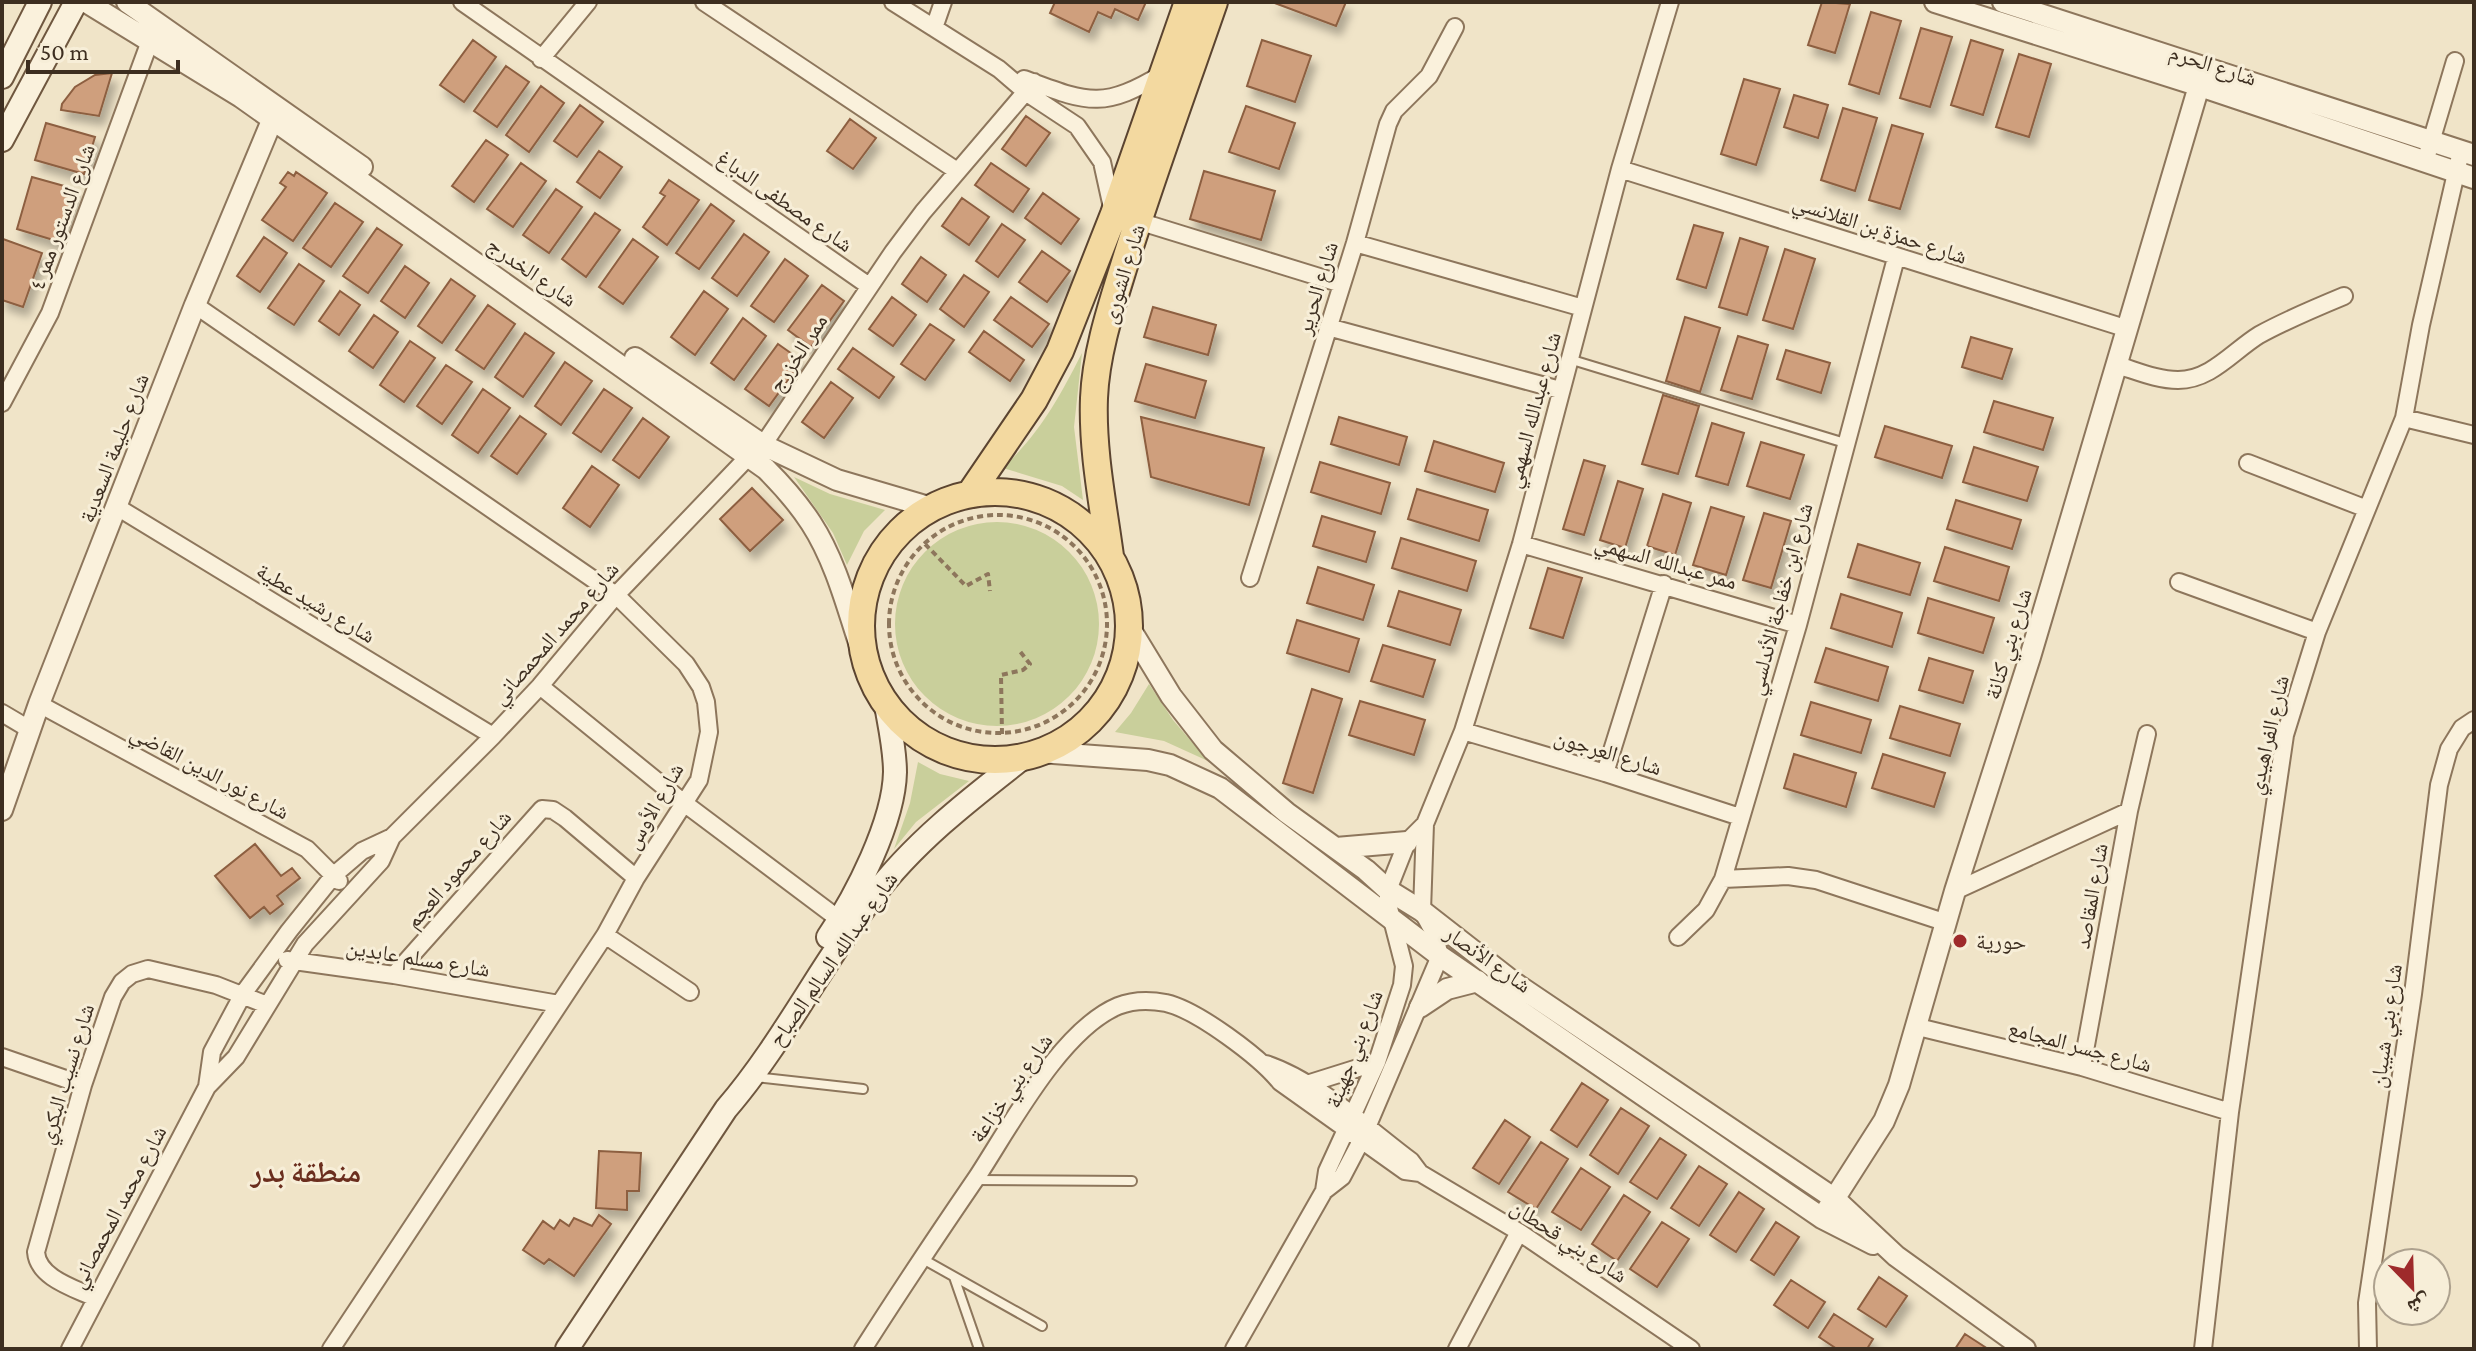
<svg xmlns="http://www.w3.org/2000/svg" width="2476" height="1351" font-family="'Crimson Pro','Noto Naskh Arabic',serif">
<defs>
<filter id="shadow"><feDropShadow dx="5" dy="9" stdDeviation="4" flood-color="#0004"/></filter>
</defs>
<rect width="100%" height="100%" fill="#f0e4c8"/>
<path fill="#c9cf9b" d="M1082,353L1074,427L1083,500L1062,486L1003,468C1041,431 1058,400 1082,353Z
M794,477L830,494L885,510L864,531L847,565L833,533Z
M895 624a102 102 0 1 1 204 0a102 102 0 1 1-204 0Z
M1149,684L1173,720L1208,761L1164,741L1115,732L1131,713Z
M918,762L940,774L969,781L916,822L894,849L910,803Z"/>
<path fill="#cf9f7d" stroke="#8d5f41" stroke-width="2" filter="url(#shadow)" d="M1055,2H1146L1138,20L1115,9L1111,18L1098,12L1089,32L1050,13Z
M1272,2H1346L1336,26Z
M1822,2L1850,4L1835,53L1808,45Z
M1871,12L1901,21L1879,94L1849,84Z
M1921,28L1952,37L1930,107L1900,98Z
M473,40L496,57L464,102L440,85Z
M1262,40L1311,56L1295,102L1247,86Z
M1971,40L2003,50L1983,115L1951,105Z
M2019,54L2051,64L2029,137L1996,127Z
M506,66L529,82L497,127L474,111Z
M112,73L99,116L61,110L62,104L75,87L95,75Z
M1744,79L1780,89L1756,165L1721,154Z
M541,86L564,103L529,152L506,135Z
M1794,95L1828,105L1818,138L1784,127Z
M580,105L603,122L577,157L554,141Z
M1246,106L1295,123L1279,169L1229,152Z
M1843,108L1877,118L1855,191L1821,180Z
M1026,116L1050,133L1026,166L1002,149Z
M850,119L876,138L853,169L827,151Z
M46,123L95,137L84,174L35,160Z
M1892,125L1923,134L1900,209L1869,200Z
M486,140L508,155L474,202L452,186Z
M599,151L622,167L600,198L577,182Z
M521,163L546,181L513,227L487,209Z
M991,163L1029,189L1013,212L975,185Z
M1204,171L1275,191L1261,240L1190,219Z
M288,172L294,176L296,172L327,193L293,241L262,220L286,187L280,183Z
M32,177L75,189L60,242L17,229Z
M669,180L699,200L667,245L643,227L665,196L660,193Z
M556,189L582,207L549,253L523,235Z
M1043,193L1079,219L1061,244L1025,218Z
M962,198L989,217L969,245L942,226Z
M335,203L363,222L331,267L303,248Z
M711,204L734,221L699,269L676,253Z
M595,213L620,230L586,277L562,259Z
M1002,224L1025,240L998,277L976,261Z
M1694,225L1723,233L1706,288L1677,279Z
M377,228L402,245L368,293L343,276Z
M744,234L769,252L737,296L712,278Z
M264,237L287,253L260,292L237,276Z
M1740,238L1768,247L1747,315L1719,307Z
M3,239L42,253L23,307L2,300Z
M633,239L658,257L623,304L599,287Z
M1785,249L1815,259L1793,329L1763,320Z
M1042,251L1070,271L1047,302L1019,282Z
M921,257L946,275L927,302L902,284Z
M785,259L808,276L774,322L751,306Z
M299,264L324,281L294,325L268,308Z
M405,266L429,283L405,318L381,301Z
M964,275L989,292L964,327L940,309Z
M451,279L475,296L442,343L418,326Z
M822,285L844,301L811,347L788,330Z
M340,291L360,305L339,335L319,321Z
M704,291L728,309L695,355L671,337Z
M892,297L916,315L893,346L869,329Z
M1011,297L1049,324L1032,347L994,320Z
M488,305L515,324L484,369L456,350Z
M1153,307L1216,325L1208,355L1144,337Z
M374,315L398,332L373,368L349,351Z
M1685,317L1720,328L1700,392L1666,381Z
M743,318L766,336L734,380L711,363Z
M930,324L954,340L925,380L901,364Z
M984,331L1024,360L1010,381L969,352Z
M525,333L554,353L523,397L495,377Z
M1738,336L1768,345L1752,399L1721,390Z
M1971,337L2012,349L2002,379L1962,367Z
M410,341L435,358L404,402L380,385Z
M778,344L802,361L769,406L745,389Z
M853,348L894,377L879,398L838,369Z
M1786,350L1830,363L1821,393L1777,379Z
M565,362L592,381L561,425L535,406Z
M1146,364L1206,381L1195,418L1135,401Z
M446,365L472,382L442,424L417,406Z
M831,382L853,398L824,438L802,422Z
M483,389L510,408L478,453L452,435Z
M604,389L632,408L601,452L573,433Z
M1663,395L1699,406L1678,474L1642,464Z
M1994,401L2053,418L2043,450L1984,432Z
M520,416L546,434L517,474L491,456Z
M1141,417L1264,448L1249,505L1151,477Z
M1339,417L1407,437L1399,465L1331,444Z
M643,418L669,437L639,478L613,460Z
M1712,423L1744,433L1728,485L1696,476Z
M1885,426L1952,446L1942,478L1875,457Z
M1434,441L1504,463L1495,492L1425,471Z
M1761,442L1804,455L1790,499L1747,486Z
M1974,447L2038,467L2027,501L1963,482Z
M1584,460L1605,466L1584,535L1563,529Z
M1320,462L1390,483L1381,514L1311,492Z
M592,466L619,485L590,527L563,508Z
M1618,481L1643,489L1625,548L1600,540Z
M752,488L783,520L750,551L720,519Z
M1417,489L1488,510L1479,541L1408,519Z
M1663,494L1691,503L1675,555L1647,546Z
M1956,500L2021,520L2012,549L1947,529Z
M1711,507L1744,517L1726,575L1693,565Z
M1764,513L1791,521L1771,588L1743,580Z
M1322,516L1375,532L1366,562L1313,546Z
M1401,538L1476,561L1467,591L1392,568Z
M1858,544L1920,563L1910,595L1848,577Z
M1945,547L2009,567L1999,601L1934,581Z
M1318,567L1374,585L1363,620L1307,603Z
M1548,568L1582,578L1563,638L1530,628Z
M1399,591L1461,610L1450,645L1388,626Z
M1841,594L1902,613L1892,647L1831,628Z
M1928,598L1994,618L1983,653L1918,633Z
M1297,620L1359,639L1349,672L1287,653Z
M1383,645L1435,660L1423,697L1371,681Z
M1826,648L1888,667L1878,701L1815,682Z
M1929,658L1973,671L1963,703L1919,690Z
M1312,689L1342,699L1313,793L1283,783Z
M1360,701L1425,720L1414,755L1349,735Z
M1811,702L1871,720L1861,753L1801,735Z
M1900,706L1960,724L1950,756L1890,738Z
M1794,754L1856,773L1846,807L1784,788Z
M1883,754L1945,773L1934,807L1872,788Z
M255,844L281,876L292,868L300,878L277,896L283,904L270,914L264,907L250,918L215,876Z
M1582,1083L1608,1100L1577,1147L1551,1130Z
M1621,1108L1649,1126L1618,1174L1590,1155Z
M1505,1120L1530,1137L1499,1184L1473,1168Z
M1660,1138L1686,1155L1657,1199L1630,1182Z
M1541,1142L1568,1159L1536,1209L1508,1192Z
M599,1151L641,1153L639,1191H627V1210L596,1208Z
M1699,1166L1727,1184L1699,1226L1671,1208Z
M1581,1168L1610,1187L1581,1230L1552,1212Z
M1739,1192L1764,1209L1736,1252L1710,1235Z
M1624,1195L1650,1212L1617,1261L1592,1244Z
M599,1215L611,1224L574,1276L549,1259L544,1264L523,1250L543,1221L554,1229L560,1220L569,1226L574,1218L592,1226Z
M1662,1222L1689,1239L1657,1287L1630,1269Z
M1776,1222L1799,1237L1774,1275L1751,1260Z
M1879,1277L1907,1296L1886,1327L1858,1309Z
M1791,1280L1825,1302L1808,1328L1774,1305Z
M1834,1314L1873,1339L1867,1349H1837L1819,1337Z
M1965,1334L1988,1349H1955Z"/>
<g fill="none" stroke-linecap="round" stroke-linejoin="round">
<g stroke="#8d765c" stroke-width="12">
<path id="service" d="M1569,359L1845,443
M756,1077L863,1089
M975,1180L1132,1181
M921,1258L1042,1326
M954,1277L979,1349"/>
</g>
<g stroke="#8d765c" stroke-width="20">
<path id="minor" d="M462,2L869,286
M704,2L957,171
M893,2L999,69L1027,93L1077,126L1102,162L1113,212
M934,28L943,2
M541,59L588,2
M1024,79C1089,103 1102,110 1164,73
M2428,152L2455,61
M1620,169L2128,329
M1138,221L1342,284
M1355,243L1583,308
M195,305L616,595L686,664L701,687L706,702L709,732L699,780L636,878L605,935L331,1349
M1328,327L1560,390
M2117,365C2137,371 2157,380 2178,380C2211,380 2233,351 2259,335C2286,320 2315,308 2344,296
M2,403L50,313L150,41
M2404,418L2474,435
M763,445L893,252L923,212L1034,82
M2248,463L2367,509
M117,507L493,736
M1521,544L1798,625
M1250,578L1355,243L1388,124L1394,111L1429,76L1455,27
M2179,582L2317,632
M540,686L684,803L840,920
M39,704L307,849L339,881
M2,713L29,729
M1463,731L1605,773L1740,817
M1605,773L1664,584
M1723,879L1788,876L1816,880L1947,923
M1955,891L2129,811
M605,935L690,992
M1678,937L1706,910L1723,879L1798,625L1896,258
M287,960L394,975L559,1004
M394,975L542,809L553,810L565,818L636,878
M1918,1027L2082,1067L2230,1112
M2,1057L83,1085
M1266,1064C1317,1081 1367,1128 1411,1161L1420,1173L1519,1232L1691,1349
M2082,1067L2129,811L2147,734
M1307,1084L1377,1062
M207,1087L212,1052L243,994L289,931L334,875L362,851L392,837L493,736L540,686L616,595L749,456
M1324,1191L1342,1177L1362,1139L1440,956L1434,933L1422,911L1425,824
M95,1298C74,1288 38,1278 36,1252L83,1085L113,997L122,982L132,974L148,969L216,985L267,1005
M70,1349L207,1087L236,1057L305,944L381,861L392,837
M863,1349C900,1291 938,1234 977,1177C1011,1125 1061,1030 1118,1006C1133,1000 1151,1000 1166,1003C1197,1010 1260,1057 1280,1082L1405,1171L1420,1173
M1234,1349L1324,1191L1327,1171L1377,1062L1402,985L1404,966L1388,904V890L1407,842L1425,824L1463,731L1521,544L1620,169L1670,2
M1457,1349L1519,1232
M2203,1349L2230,1112L2285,735L2317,632L2404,418L2421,325L2459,160
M2368,1349L2367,1303L2413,994L2439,785L2449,749L2462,728L2474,720"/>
</g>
<g stroke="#8d765c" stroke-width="24">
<path id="tertiary" d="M86,2L241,97L766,469C783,486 798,503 811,523C837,563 849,614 864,658
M127,2L362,167
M1935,2L2200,86L2474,178
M2003,2L2474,155
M635,358L763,445L837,480L932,508
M1129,627L1171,696L1213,750L1287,813L1366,870L1388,890L1422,911L1513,982L1835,1199L1896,1256L2025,1349
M1040,752L1148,760L1170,765L1220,788L1440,956L1822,1218L1873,1244
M2,810L39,704L195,305L276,111
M1336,848L1407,842
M1420,1007L1447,989L1478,981
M1822,1218L1884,1121L1899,1085L1955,891L2030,657L2204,69"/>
</g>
<g stroke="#6f573f" stroke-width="26">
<path id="secondary" d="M2,77L40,2
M2,140L76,2
M828,937C856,896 894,822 895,772C895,750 890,728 886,705
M567,1349L726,1109C782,1044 820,966 872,898C913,843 970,799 1024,757"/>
</g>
<g stroke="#5b4430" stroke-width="30">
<path id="primary" d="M861 626a134 134 0 1 1 268 0a134 134 0 1 1-268 0Z
M970,494L1034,400L1060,351L1114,214L1188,2
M1110,556C1103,504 1092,451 1094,398C1096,350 1113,302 1127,256C1154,170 1185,86 1214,2"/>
</g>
<path stroke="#8d765c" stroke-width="4" stroke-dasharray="6 4" stroke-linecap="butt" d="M889 624a109 109 0 1 1 218 0a109 109 0 1 1-218 0Z
M925,544L966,586L988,574L990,591
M1002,734L1001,675L1023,670L1030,664L1018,649"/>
<use href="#service" stroke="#faf1dc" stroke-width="8"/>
<use href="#minor" stroke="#faf1dc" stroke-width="16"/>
<use href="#tertiary" stroke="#faf1dc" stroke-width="20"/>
<use href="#secondary" stroke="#faf1dc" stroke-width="22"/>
<use href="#primary" stroke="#f3d9a0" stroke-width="26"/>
</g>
<circle fill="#9e2a2b" stroke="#f7eed8" stroke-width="3" cx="1960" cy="941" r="8"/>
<g text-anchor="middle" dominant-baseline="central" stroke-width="6" stroke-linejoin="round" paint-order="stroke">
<g font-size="22" fill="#3d2e20" stroke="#f7eed8">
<text transform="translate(2213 65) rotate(18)">شارع الحرم</text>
<text transform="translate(785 201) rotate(35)">شارع مصطفى الدباغ</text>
<text transform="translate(62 217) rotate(-70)">شارع الدستور ممر ٤</text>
<text transform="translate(1880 229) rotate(18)">شارع حمزة بن القلانسي</text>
<text transform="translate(532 272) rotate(35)">شارع الخدرج</text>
<text transform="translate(1123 274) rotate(-73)">شارع الشورى</text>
<text transform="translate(1317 288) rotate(-73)">شارع الحرير</text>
<text transform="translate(798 353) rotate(-57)">ممر الخزرج</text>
<text transform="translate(1533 410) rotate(-75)">شارع عبدالله السهمي</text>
<text transform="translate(114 448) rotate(-69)">شارع حليمة السعدية</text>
<text transform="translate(1666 562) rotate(16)">ممر عبدالله السهمي</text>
<text transform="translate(1780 599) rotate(-75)">شارع ابن خفاجة الأندلسي</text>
<text transform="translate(316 603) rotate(31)">شارع رشيد عطية</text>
<text transform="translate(555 633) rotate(-49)">شارع محمد المحمصاني</text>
<text transform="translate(2008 644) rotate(-73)">شارع بني كنانة</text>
<text transform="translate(2268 735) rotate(-77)">شارع الفراهيدي</text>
<text transform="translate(1608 752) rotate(17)">شارع العرجون</text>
<text transform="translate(210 772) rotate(28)">شارع نور الدين القاضي</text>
<text transform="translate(654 806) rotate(-60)">شارع الأوس</text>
<text transform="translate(458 869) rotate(-49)">شارع محمود العجم</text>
<text transform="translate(2091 896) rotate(-80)">شارع المقاصد</text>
<text transform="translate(418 958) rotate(9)">شارع مسلم عابدين</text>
<text transform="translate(833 959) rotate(-55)">شارع عبدالله السالم الصباح</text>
<text transform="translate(1488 959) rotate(35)">شارع الأنصار</text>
<text transform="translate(2386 1026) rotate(-82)">شارع بني شيبان</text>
<text transform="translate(2080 1046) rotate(15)">شارع جسر المجامع</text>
<text transform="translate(1354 1049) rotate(-69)">شارع بني جهينة</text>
<text transform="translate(66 1074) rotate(-73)">شارع نسيب البكري</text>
<text transform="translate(1011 1088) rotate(-55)">شارع بني خزاعة</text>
<text transform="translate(118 1207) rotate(-62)">شارع محمد المحمصاني</text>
<text transform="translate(1569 1241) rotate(33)">شارع بني قحطان</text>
</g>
<g font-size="22" fill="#3d2e20" stroke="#f7eed8" text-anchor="start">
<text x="1976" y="941">حورية</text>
</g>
<g font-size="30" font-weight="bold" fill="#6b2e1e" stroke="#f7eed8">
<text x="306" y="1171">منطقة بدر</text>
</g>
</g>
<rect width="2476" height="1351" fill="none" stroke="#3d2e20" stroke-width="8"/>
<g transform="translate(2412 1287) rotate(157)"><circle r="38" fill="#f7eed8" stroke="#ada18e" stroke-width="2"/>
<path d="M0-6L14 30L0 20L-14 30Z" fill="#9e2a2b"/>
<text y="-12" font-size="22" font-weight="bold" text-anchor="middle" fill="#3d2e20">ش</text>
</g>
<path d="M28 60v12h150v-12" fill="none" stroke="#3d2e20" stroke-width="4"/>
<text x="40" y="60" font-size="24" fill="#3d2e20" stroke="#f7eed8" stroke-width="6" paint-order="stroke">50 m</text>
</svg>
